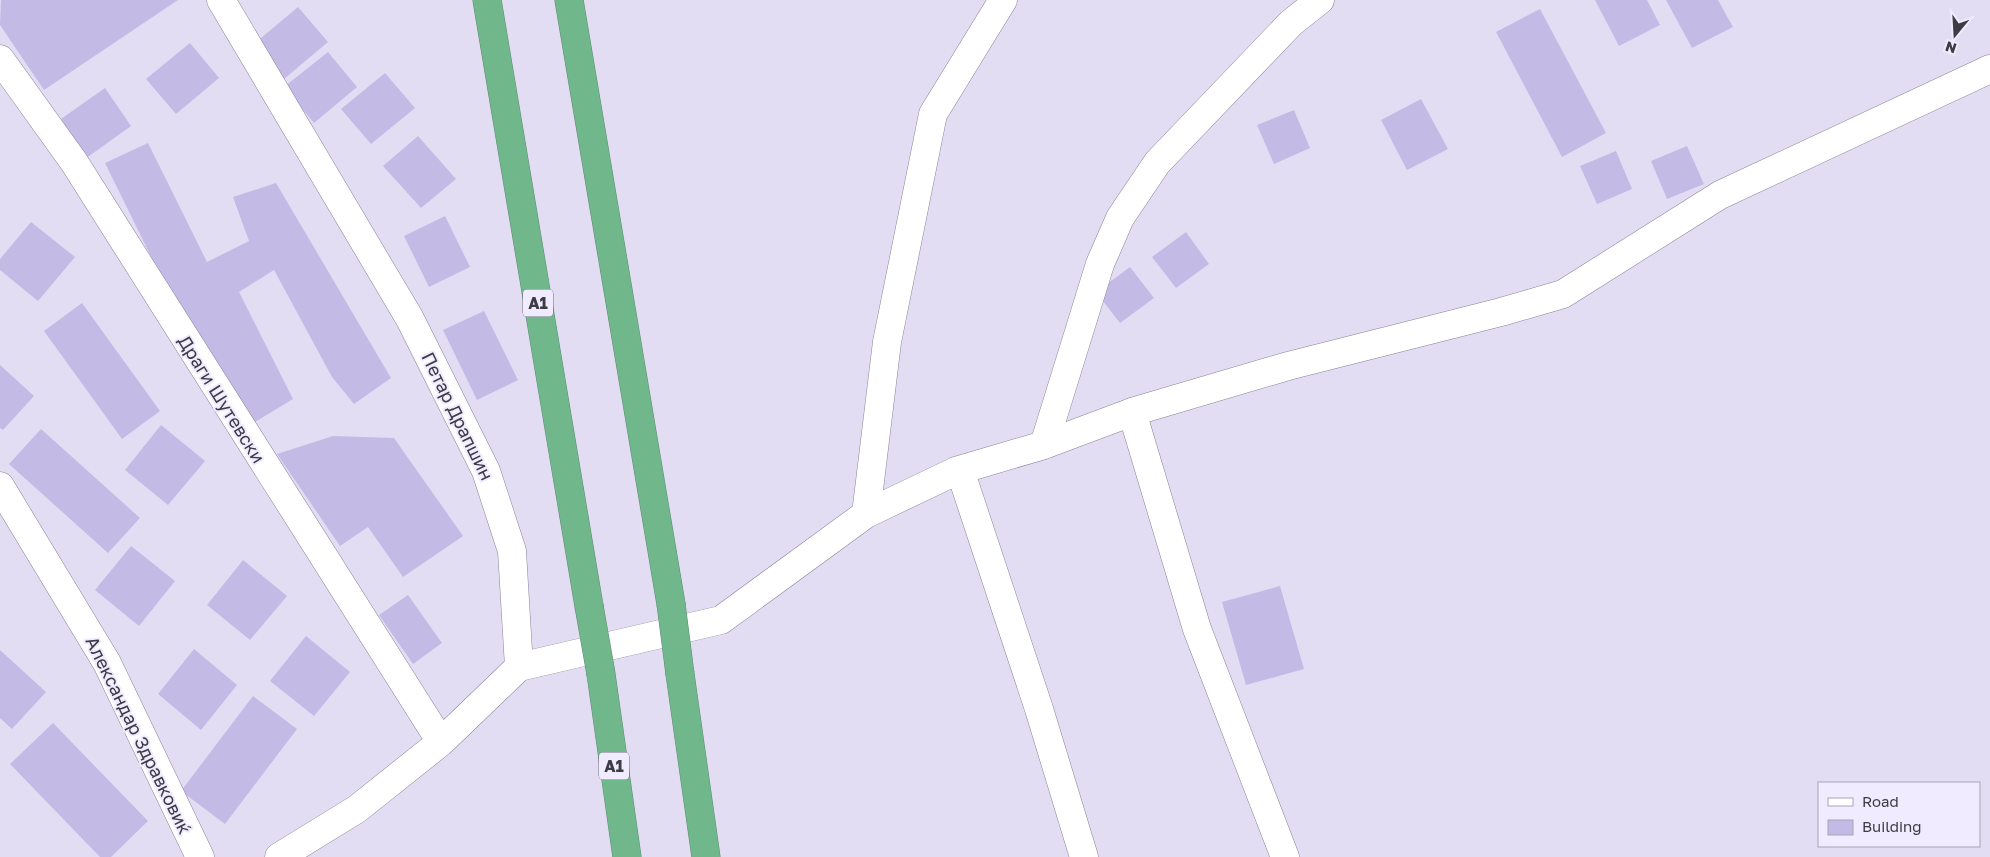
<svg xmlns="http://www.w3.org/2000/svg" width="1990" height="857" font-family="'Golos Text',sans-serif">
<rect width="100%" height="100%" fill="#e3ddf4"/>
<path fill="#c3bbe5" d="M1,0H178L44,90L0,25Z
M1595,0H1647L1660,25L1619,46Z
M1666,0H1718L1733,27L1692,48Z
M298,7L328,42L284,79L255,43Z
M1540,9L1606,133L1562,157L1496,32Z
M190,43L219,78L176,114L146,79Z
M328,52L357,87L314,123L284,87Z
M385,73L415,108L371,144L341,109Z
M105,88L131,126L85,159L58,121Z
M1421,99L1448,149L1407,170L1381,120Z
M1294,110L1310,148L1274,164L1257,125Z
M418,136L456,179L421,208L383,166Z
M148,143L207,262L249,241L233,197L276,183L391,378L354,404L332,377L274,270L239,292L293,399L255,422L164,283L105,163Z
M1687,146L1704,184L1667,199L1651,161Z
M1616,151L1632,189L1597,204L1580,166Z
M445,216L470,267L429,287L404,236Z
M31,222L75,257L38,301L0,270V259Z
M1186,232L1209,264L1176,288L1152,257Z
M1130,267L1154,298L1120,323L1096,292Z
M82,303L160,411L122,439L44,331Z
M484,311L518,380L477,400L443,330Z
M0,365L34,396L3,430L0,428Z
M161,425L205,461L168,505L125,470Z
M41,429L140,518L108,553L9,464Z
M333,436L394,438L463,536L403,577L368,527L340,546L277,454Z
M131,546L175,581L139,626L95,590Z
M243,560L287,596L250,640L207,605Z
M1280,586L1304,669L1246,685L1222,602Z
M408,595L442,643L413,664L379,615Z
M306,636L350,672L314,716L270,681Z
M194,649L237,685L201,730L158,694Z
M0,650L46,692L12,729L0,718Z
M253,696L297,729L225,824L181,791Z
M53,723L148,821L111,857H100L10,764Z"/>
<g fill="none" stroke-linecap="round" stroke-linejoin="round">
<g stroke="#888398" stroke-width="29">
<path id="street" d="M221,0L410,319L486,471L512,551L519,667L441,742L357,809L279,857
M0,59L74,162L441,742
M1132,412L1197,629L1285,857
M1044,445L1100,264L1120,218L1157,163L1291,23L1320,0
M960,470L1039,709L1084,857
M0,486L107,663L200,857
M866,514L887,342L933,114L1003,0
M519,667L721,620L866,514L956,471L1044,445L1132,412L1288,366L1501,312L1563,294L1720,195L1990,69"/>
</g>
<g stroke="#5e8c73" stroke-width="29">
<path id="highway" d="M487,0L589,606
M569,0L671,604
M601,674L627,857
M680,674L706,857"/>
</g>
<use href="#street" stroke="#fff" stroke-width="28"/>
<use href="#highway" stroke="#70b78c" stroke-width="28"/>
<g stroke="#5e8c73" stroke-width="29" stroke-linecap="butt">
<path id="highway-bridge" d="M671,604L680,674
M589,606L601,674"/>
</g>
<use href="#highway-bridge" stroke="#70b78c" stroke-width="28"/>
</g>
<g text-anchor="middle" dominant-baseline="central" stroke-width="4" stroke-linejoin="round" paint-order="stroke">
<g fill="#f0ebfe" stroke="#73707c" stroke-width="1">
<rect x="523" y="289.5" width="30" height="27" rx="4"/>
<rect x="599" y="752.5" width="30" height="27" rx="4"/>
</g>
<g font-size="16" font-weight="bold" fill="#3d3b44">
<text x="538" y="303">A1</text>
<text x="614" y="766">A1</text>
</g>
<g font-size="18" fill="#3d3b44" stroke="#f0ebfe">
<text transform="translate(222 399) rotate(58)">Драги Шутевски</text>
<text transform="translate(458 416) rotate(64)">Петар Драпшин</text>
<text transform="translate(139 735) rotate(64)">Александар Здравковиќ</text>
</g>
</g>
<rect x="1818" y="782" width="162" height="65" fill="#f0ebfe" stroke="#a8a5b4"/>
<rect x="1828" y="798" width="25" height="8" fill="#ffffff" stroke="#a8a5b4"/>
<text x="1862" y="807" font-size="15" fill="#3d3b44">Road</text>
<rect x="1828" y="820" width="25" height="15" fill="#c3bbe5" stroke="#a8a5b4"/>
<text x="1862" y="832" font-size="15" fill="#3d3b44">Building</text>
<g transform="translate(1955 35) rotate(198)" stroke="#f0ebfe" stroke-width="4" paint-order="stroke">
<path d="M0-4L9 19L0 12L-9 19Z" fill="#3d3b44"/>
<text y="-8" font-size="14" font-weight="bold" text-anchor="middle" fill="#3d3b44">N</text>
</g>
</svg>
